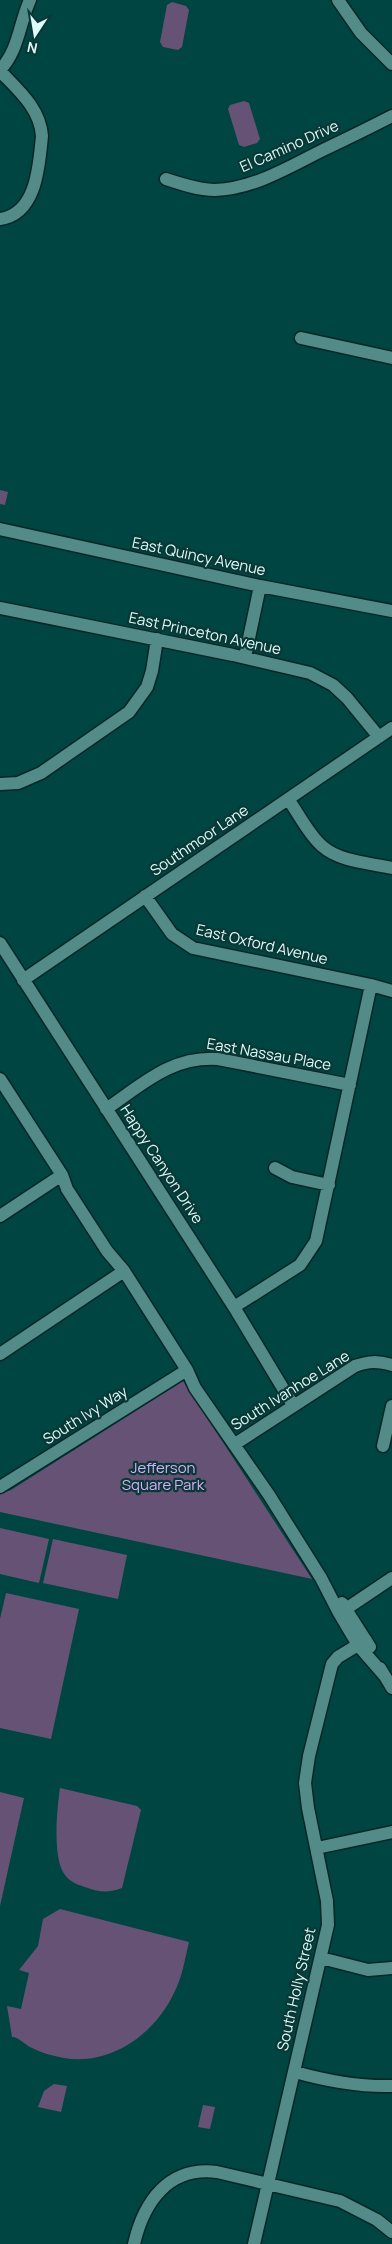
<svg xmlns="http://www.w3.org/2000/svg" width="392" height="2244" font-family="Manrope,sans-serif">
<rect width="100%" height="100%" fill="#004542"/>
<path fill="#665275" d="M172,2L186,6L189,10L182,47L178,50L163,47L160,42L167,5Z
M244,101L249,103L260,139L257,143L244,147L239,145L228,109L230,105Z
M0,490L8,492L5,505L0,504Z
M183,1381L312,1579L0,1512V1494L11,1490Z
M0,1528L49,1539L39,1583L0,1574Z
M53,1539L127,1555L118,1599L43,1583Z
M6,1593L79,1609L51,1739L0,1728V1619Z
M60,1788L137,1806L141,1810L122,1888C111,1892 100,1893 88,1888C79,1885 71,1883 65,1875C52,1859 57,1808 60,1788Z
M0,1792L24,1798L0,1906Z
M60,1909L189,1942C185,1959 182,1978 174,1993C155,2034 110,2066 64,2058C53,2056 42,2053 32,2048C25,2045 19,2037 12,2037L7,2006L21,2009L29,1973L19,1970L38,1946L43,1919Z
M54,2084L67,2086L61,2112L38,2107L44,2091Z
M203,2105L215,2107L210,2129L198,2127Z"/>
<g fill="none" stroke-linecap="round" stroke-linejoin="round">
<g stroke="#082726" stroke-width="15">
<path id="minor" d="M338,0L361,33L392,64
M0,70C19,50 19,24 30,0
M0,71C18,90 40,108 42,136C39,165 37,214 0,219
M166,179C181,184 199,190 215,190C253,189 289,167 323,150C346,139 369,128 392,116
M301,338L392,358
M0,529L260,586L392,611
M0,608L233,655L310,673L333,685L347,698L379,737
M245,657L260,586
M0,784L18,783L41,773L129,712L147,687L152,671L157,639
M288,799C299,814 308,834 322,846C340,862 370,863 392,868
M145,896L172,934L193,948L371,985L392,991
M0,943L234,1307L293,1405
M23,980L392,728
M0,1079L62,1175L67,1189L107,1251L124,1271L187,1370L195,1388L269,1495L321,1578L339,1613L358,1645L384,1675
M106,1109C143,1084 171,1056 218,1059L350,1085
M275,1168L292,1177L329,1185
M0,1216L62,1175
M234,1307L300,1265L316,1241L371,985
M0,1354L124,1271
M235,1444L355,1366C369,1361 378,1361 392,1365
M383,1446L392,1406
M0,1487L187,1370
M342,1603L370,1647
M340,1613L392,1578
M380,1668L392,1688
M317,1848L392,1832
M321,1958L368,1970L392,1968
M295,2072C327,2081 358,2087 392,2086
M134,2244C144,2201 169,2166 217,2172L340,2201L377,2220L392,2232
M254,2244L328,1925L327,1901L308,1808L305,1783L309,1756L332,1664L338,1657L366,1640"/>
</g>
<use href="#minor" stroke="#528b87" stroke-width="12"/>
</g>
<g text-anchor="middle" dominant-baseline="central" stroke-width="4.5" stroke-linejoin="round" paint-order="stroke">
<g font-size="15" fill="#defbf9" stroke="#093836">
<text transform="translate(289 146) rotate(-24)">El Camino Drive</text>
<text transform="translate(199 556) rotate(12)">East Quincy Avenue</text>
<text transform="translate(205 633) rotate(12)">East Princeton Avenue</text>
<text transform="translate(199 840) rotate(-34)">Southmoor Lane</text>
<text transform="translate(262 944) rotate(13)">East Oxford Avenue</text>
<text transform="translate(269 1054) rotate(10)">East Nassau Place</text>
<text transform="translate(162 1164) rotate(57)">Happy Canyon Drive</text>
<text transform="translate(290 1390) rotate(-32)">South Ivanhoe Lane</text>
<text transform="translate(85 1415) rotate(-32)">South Ivy Way</text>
<text transform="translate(296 1989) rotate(-77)">South Holly Street</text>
</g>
<g font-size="15" fill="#daadfc" stroke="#093836">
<text x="163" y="1467">Jefferson<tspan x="163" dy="17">Square Park</tspan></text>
</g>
</g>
<g transform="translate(35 35) rotate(192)" stroke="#093836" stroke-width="4" paint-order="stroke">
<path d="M0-4L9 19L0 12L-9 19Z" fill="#defbf9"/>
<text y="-8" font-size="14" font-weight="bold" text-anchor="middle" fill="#defbf9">N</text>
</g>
</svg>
